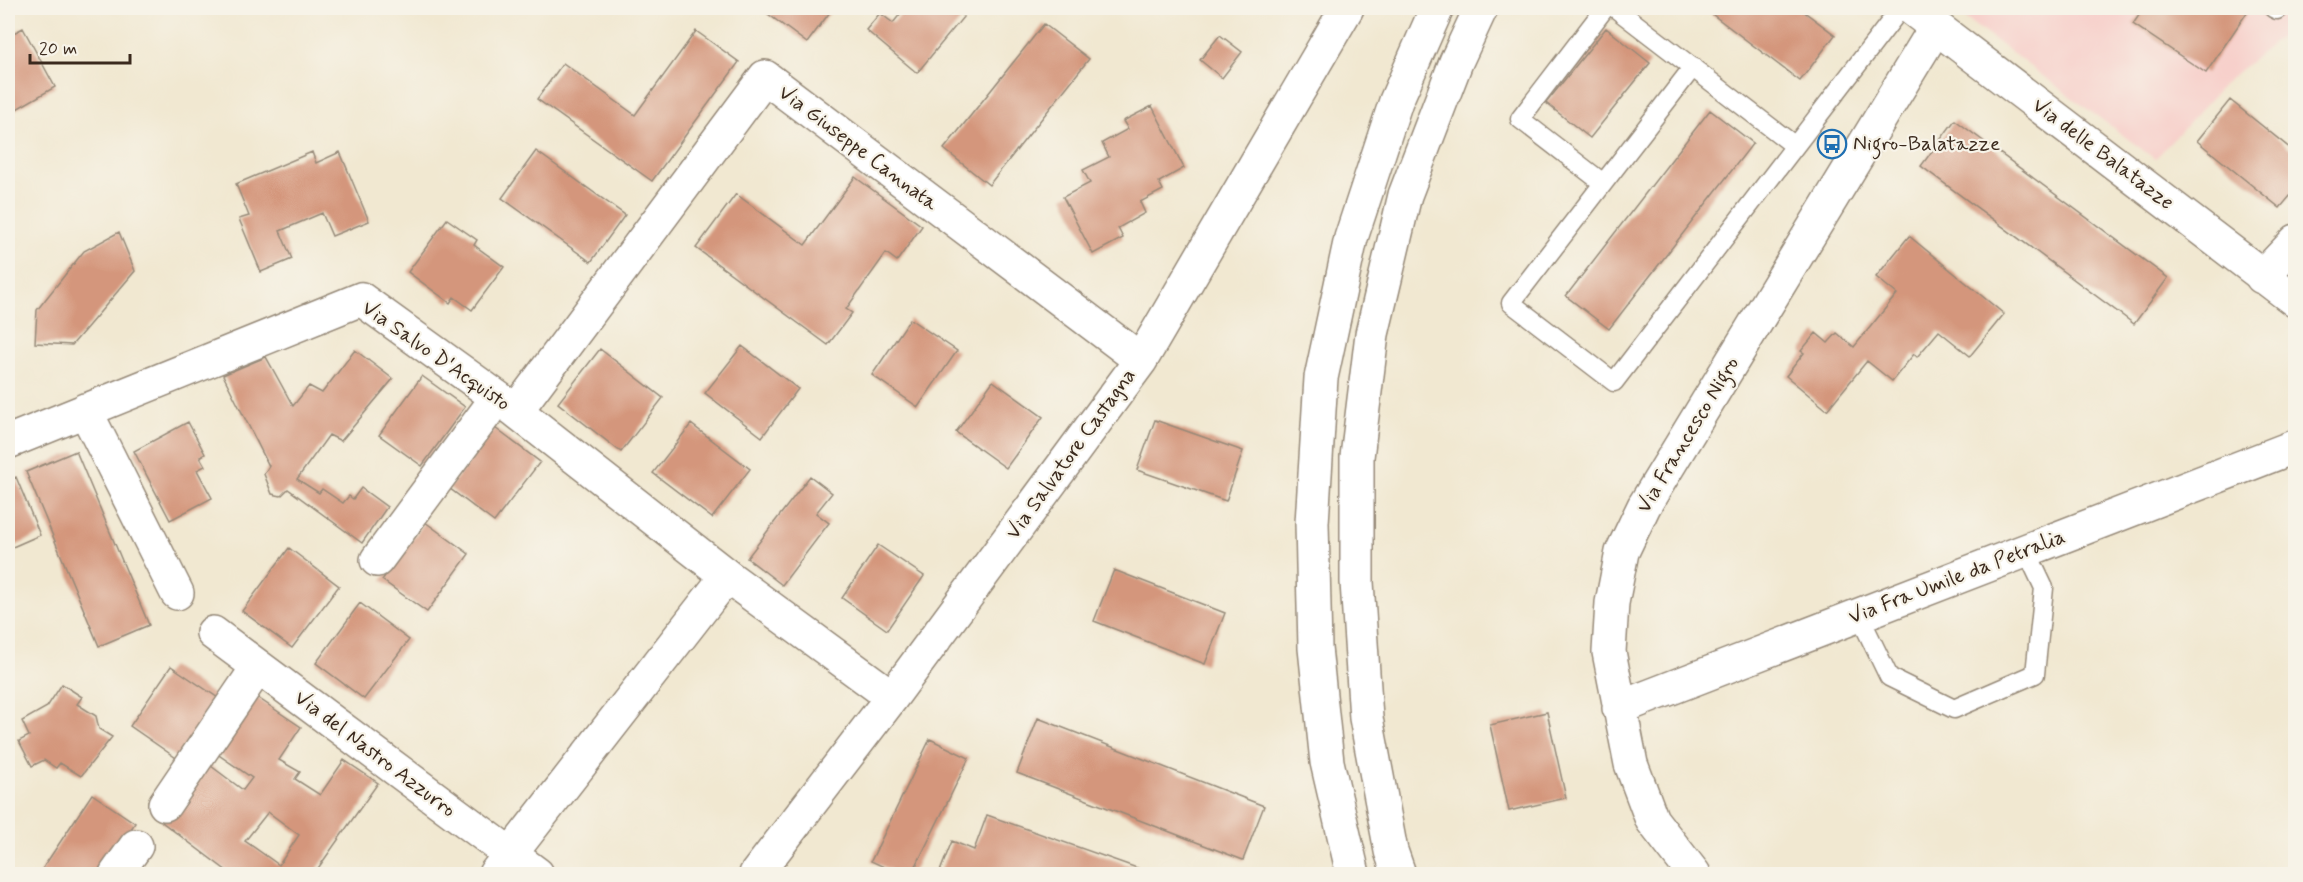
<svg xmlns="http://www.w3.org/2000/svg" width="2303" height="882" font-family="Mynerve,sans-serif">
<rect width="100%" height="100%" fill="#f7f3e8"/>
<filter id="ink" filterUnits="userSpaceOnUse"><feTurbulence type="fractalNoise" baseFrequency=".0167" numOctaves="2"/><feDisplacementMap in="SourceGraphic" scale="12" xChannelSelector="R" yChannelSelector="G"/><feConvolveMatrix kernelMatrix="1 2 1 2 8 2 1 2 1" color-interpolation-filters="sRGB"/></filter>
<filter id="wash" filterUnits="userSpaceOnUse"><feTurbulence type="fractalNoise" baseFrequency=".008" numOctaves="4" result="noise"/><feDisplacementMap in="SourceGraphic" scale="24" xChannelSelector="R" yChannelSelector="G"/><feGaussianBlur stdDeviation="1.35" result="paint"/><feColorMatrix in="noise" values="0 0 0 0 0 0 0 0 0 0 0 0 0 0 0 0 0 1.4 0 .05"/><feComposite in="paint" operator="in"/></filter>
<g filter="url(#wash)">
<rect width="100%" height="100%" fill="#f1e8d1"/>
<path fill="#f7d0cb" d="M1954,8H2295V25L2227,81L2155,159L1954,10Z"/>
<g id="blocks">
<path fill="#d4967b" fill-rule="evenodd" d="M760,8H833L807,43Z
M905,8H953L964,16L917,73L866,30L880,13L893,23Z
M1704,8H1799L1835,35L1800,81Z
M2144,8H2250L2206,73L2133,24Z
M1044,24L1089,59L989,185L944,149Z
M23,28L55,87L8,114V36Z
M1606,28L1650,63L1590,138L1546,103Z
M696,31L739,62L652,181L537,99L563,63L635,115Z
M1220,35L1242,52L1222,78L1200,60Z
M2230,100L2296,153V189L2280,208L2197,141Z
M1152,106L1184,168L1159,182L1163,190L1140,202L1145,213L1118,228L1123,238L1093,254L1063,197L1090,183L1083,170L1109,157L1102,143L1128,129L1123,121Z
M1710,110L1753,143L1609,329L1566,296Z
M1955,120L2168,278L2134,324L1921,166Z
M536,151L625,215L591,262L502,198Z
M312,152L316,163L340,152L369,221L332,236L322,213L280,231L292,259L261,272L239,219L249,216L236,184Z
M855,177L922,226L897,261L886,253L846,309L852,313L828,345L696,248L736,194L805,245Z
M447,219L477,240L474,245L504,267L472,310L454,297L450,303L408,272Z
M119,232L135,271L72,345L35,343L37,310L84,251Z
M1909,236L2004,314L1970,356L1939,331L1917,357L1914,354L1892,381L1867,361L1827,410L1786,376L1804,353L1801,351L1816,333L1828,343L1837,333L1854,347L1897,294L1876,277Z
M910,319L957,351L918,407L872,375Z
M742,346L798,389L762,437L705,393Z
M600,349L663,398L621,452L558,403Z
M355,350L393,379L341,441L329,435L297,479L319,493L322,489L343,503L349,496L353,499L361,488L387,507L362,543L288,489L281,496L272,494L264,474L269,466L223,375L266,357L293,406L309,386L322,393Z
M422,376L465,407L422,466L379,435Z
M993,381L1043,417L1006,468L956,432Z
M1155,420L1243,451L1226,501L1137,470Z
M188,422L205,454L200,457L205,466L197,470L212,498L170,520L134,451Z
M691,424L750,469L712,518L653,473Z
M495,428L540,462L494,522L449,488Z
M76,451L149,625L99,646L26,472Z
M810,476L832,493L816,513L829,523L782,585L747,558Z
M16,477L40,535L8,549V481Z
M425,522L469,554L427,612L382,580Z
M878,545L924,576L887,630L842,598Z
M289,548L339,586L292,648L242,611Z
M1114,570L1225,613L1205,664L1094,621Z
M360,603L409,640L364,699L316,663Z
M171,666L224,702L182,762L130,726Z
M62,684L82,697L77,704L96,716L99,729L112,737L81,776L60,763L56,768L44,760L32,766L19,741L29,736L22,721L47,707Z
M255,696L301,727L279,760L300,772L295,779L320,795L344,760L378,783L314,874H231L162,822L207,763L243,790L252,778L216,753ZM268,812L299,835L279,865L245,841Z
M1547,712L1566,798L1509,811L1490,725Z
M1038,718L1264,806L1243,860L1017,773Z
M930,739L969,758L912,874H899L871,861Z
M92,794L135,823L101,874H39Z
M987,815L1154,874H939L952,841L974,850Z"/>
</g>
</g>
<g filter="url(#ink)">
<use href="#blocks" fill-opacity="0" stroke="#968978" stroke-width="1.5"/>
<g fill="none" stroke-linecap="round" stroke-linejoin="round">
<g stroke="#968978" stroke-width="21">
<path id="lane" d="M1615,8L1795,146
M2273,8L2277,10
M1693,67L1511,303L1614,382L1901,8
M1603,183L1520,119L1605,8
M1859,615L1889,677L1954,709L2035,674L2044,588L2026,550"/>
</g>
<g stroke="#968978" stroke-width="36">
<path id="street" d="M2262,277L2296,241
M85,410L177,593
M516,411L765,77L1141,360
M8,442L361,299L516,411L727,576L892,697
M377,560L497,398
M213,633L537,874
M1619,708L2296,446
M165,804L258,667
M116,874L136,846
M495,874L727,576
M756,874L892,697L1141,360L1347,8
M1694,874L1652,820L1631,764L1609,652L1612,603L1622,552L1644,506L1936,27"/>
</g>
<g stroke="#968978" stroke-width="36">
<path id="secondary" d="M1911,8L2296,301
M1353,874L1327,762L1315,648L1312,523L1321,378L1351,238L1396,101L1437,8
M1399,874L1391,851L1366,718L1357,582V457L1372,334L1405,195L1456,62L1481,8"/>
</g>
<use href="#lane" stroke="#fff" stroke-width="18"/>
<use href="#street" stroke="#fff" stroke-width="33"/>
<use href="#secondary" stroke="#fff" stroke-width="33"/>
</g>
</g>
<defs>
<g id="bus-ring" transform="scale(1.5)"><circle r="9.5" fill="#f7f3e8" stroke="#1f6fb2" stroke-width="1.5"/><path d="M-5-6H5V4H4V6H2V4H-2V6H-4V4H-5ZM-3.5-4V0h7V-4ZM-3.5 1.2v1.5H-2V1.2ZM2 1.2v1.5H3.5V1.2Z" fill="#1f6fb2"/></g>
</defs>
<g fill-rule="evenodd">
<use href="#bus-ring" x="1832" y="144"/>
</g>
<g text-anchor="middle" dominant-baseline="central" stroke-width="4.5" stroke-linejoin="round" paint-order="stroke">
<g font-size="21" fill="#3b2a1e" stroke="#f7f3e8" text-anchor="start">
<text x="1853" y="144">Nigro-Balatazze</text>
</g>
<g font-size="21" fill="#3b2a1e" stroke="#f7f3e8">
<text transform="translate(858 148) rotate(37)">Via Giuseppe Cannata</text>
<text transform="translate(2103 154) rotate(37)">Via delle Balatazze</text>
<text transform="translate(436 356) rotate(35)">Via Salvo D'Acquisto</text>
<text transform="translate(1688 435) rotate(-59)">Via Francesco Nigro</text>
<text transform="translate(1071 454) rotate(-54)">Via Salvatore Castagna</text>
<text transform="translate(1957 577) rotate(-21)">Via Fra Umile da Petralia</text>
<text transform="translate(375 754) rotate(37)">Via del Nastro Azzurro</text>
</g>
</g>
<rect width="2303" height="882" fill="none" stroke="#f7f3e8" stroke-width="30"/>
<path d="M30 54v9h100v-9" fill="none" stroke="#3b2a1e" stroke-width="3"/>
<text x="39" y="54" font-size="18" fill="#3b2a1e" stroke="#f7f3e8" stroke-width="4.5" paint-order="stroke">20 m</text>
</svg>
